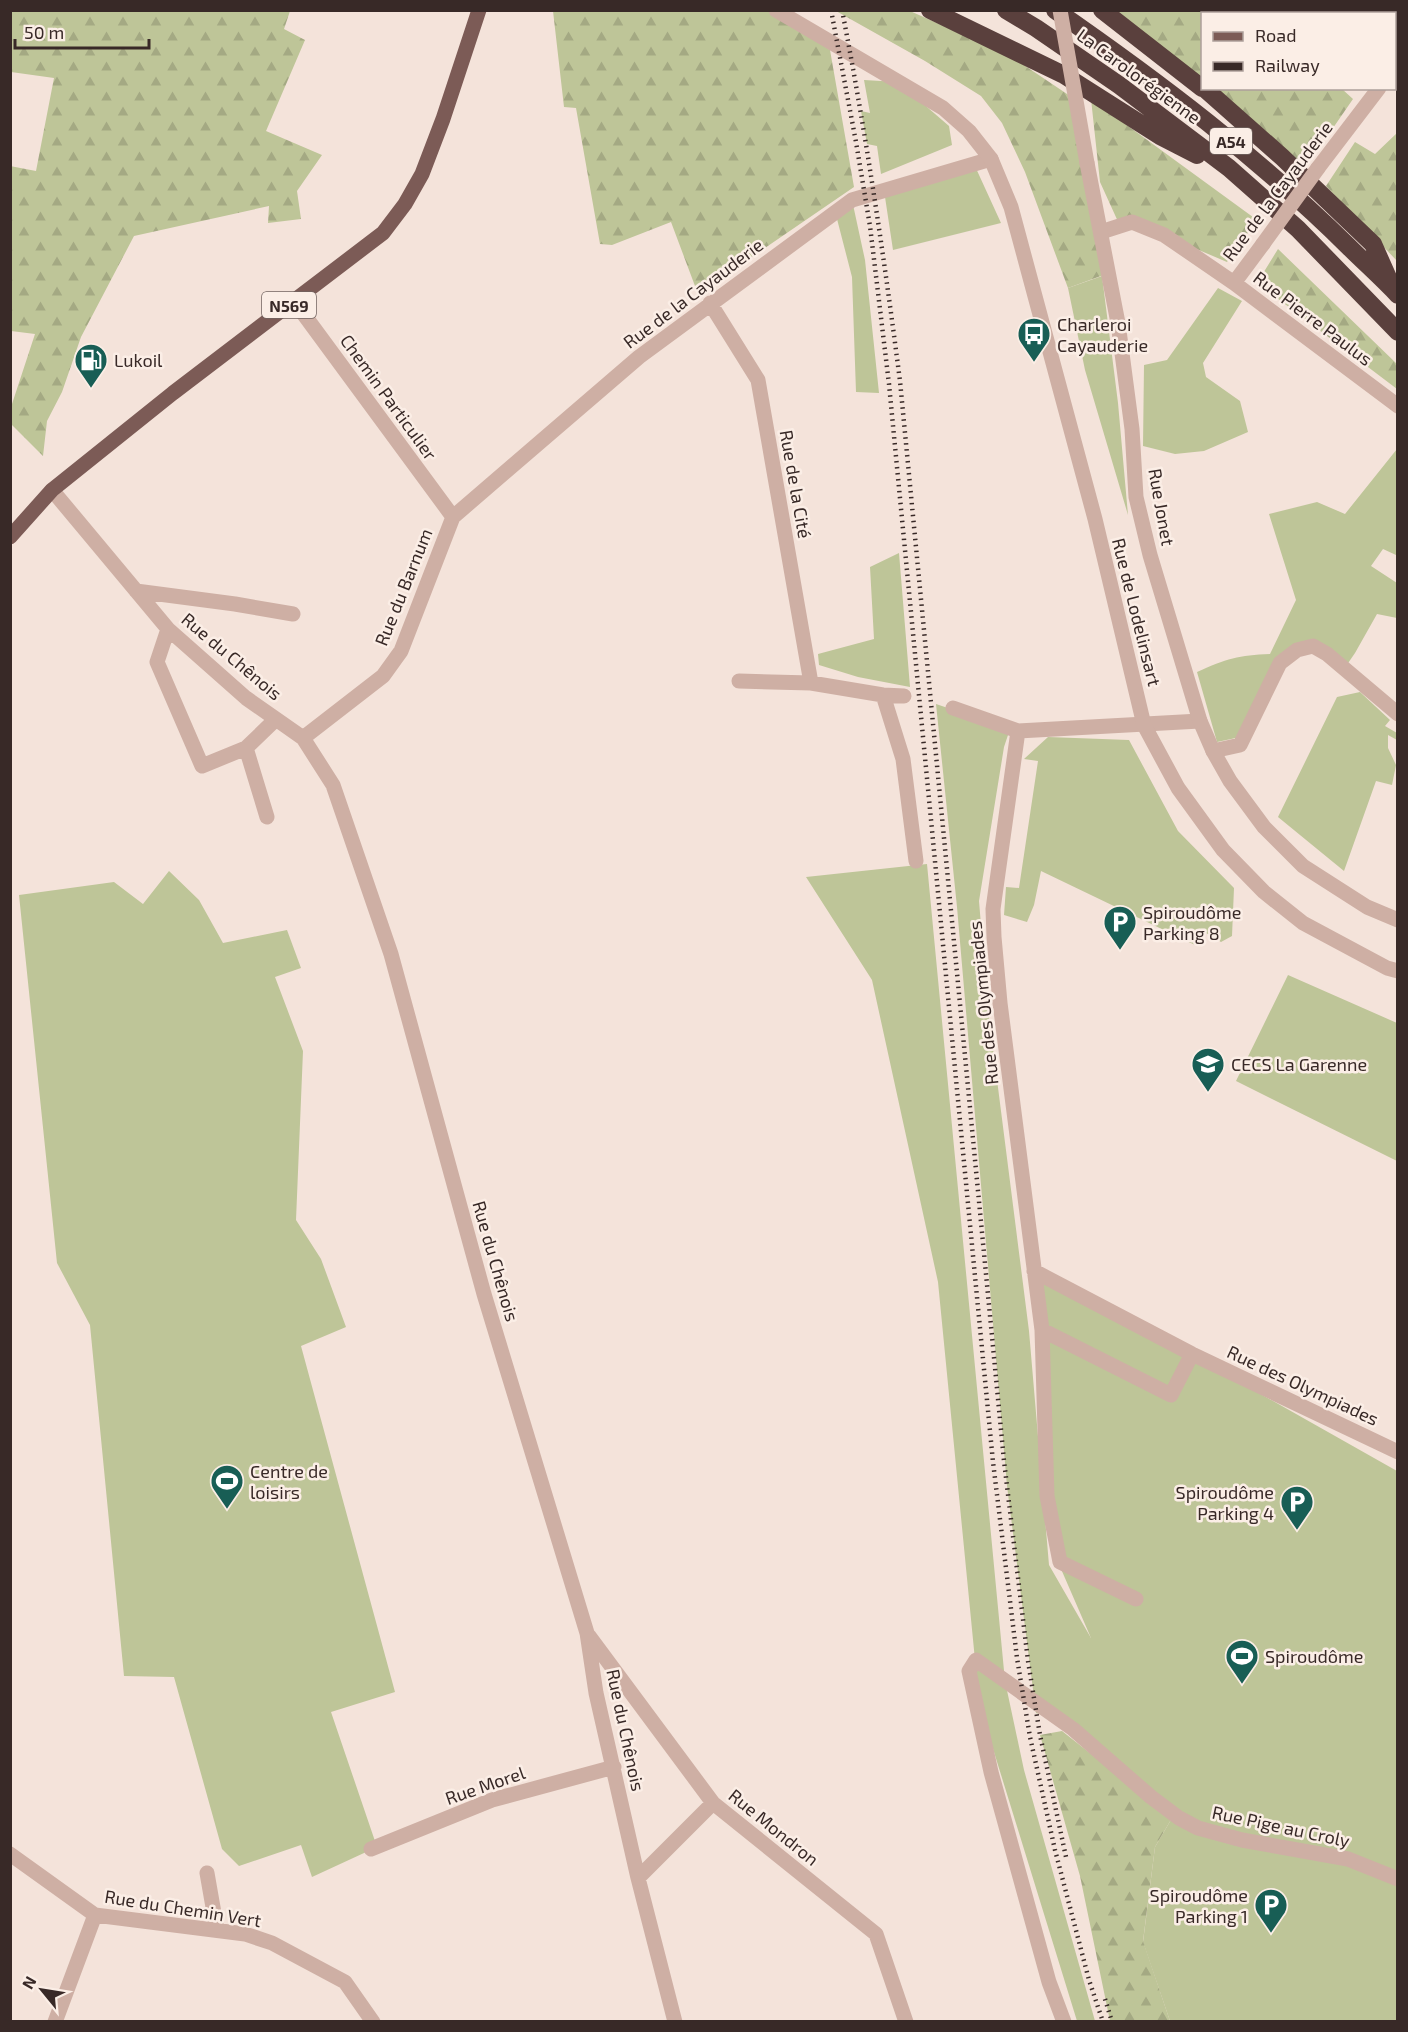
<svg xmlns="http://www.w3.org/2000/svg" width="1408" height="2032" font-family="'Exo 2',sans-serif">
<defs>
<pattern id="forest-firs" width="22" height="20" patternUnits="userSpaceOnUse" patternTransform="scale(1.5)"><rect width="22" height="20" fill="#bec598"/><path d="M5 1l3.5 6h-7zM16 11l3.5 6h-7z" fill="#a4a983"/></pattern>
</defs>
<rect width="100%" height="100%" fill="#f4e3da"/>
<path fill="#bec598" d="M864,80L898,82L949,126L952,145L881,174L877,146L867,144L861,111L870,113Z
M974,164L1001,223L893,250L885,197Z
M852,200L865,260L879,393L856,392L852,277L837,219Z
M1102,276L1118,403L1128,515L1085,370L1068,288Z
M1218,288L1242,301L1203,363L1206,377L1240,401L1248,432L1204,451L1175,454L1143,446L1144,365L1167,360Z
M1397,449V552L1396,555L1383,549L1371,566L1397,583V618L1377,614L1355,653L1344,669L1313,646L1286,658L1245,736L1217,742L1197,672C1226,659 1239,655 1270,654L1296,600L1269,514L1317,502L1345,514Z
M899,553L910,687L858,677L819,665L818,654L874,639L870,567Z
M1360,692L1390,720L1385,726L1397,733V740L1388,735V748L1396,765L1392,785L1376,781L1344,871L1278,817L1337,697Z
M936,704L1010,729L1004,747L979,901L988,1009L1029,1331L1049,1565L1091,1638L1058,1562L1034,1271L1156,1335L1397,1471V2021H1170L1143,1942L1155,1847L1172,1818L1078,1725L1036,1713L1007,1486L957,907Z
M1048,737L1129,740L1178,831L1234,888L1232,936L1221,942L1203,931L1195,945L1041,871L1034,905L1027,922L1004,915L1006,887L1019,888L1038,761L1024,759Z
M927,864L1005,1681L1024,1770L1095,2021H1077L969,1671L975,1660L938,1282L872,980L806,877Z
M169,871L199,900L223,943L287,930L301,968L275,977L303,1051L296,1220L321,1259L346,1327L301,1346L395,1692L331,1712L377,1847L312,1877L301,1845L239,1866L222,1849L174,1677L124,1676L90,1325L57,1263L19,895L114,882L143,904Z
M1288,975L1397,1023V1161L1236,1081Z"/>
<path fill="url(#forest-firs)" d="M11,10L290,11L284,29L305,40L266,131L322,155L297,191L301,219L268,223L269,206L134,236L81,337L62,392L47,421L43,456L11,424V407L35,334L11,331L10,166L36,171L54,78L11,72Z
M1244,10L1250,13L1202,14V79L1117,11Z
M553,11H772L830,50L854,187L698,294L671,222L612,245L600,244L576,108L564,107Z
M836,11H910L1009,55L1076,100L1109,273L1068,288L1025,172L1002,123L981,96L925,61Z
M1213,89H1342L1353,99L1333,128L1329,126L1301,163Z
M1091,99L1257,220L1227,262L1147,228L1120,226L1100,182Z
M1397,133V261L1326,186L1355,142L1375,154Z
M1278,249L1397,364V389L1257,283Z
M1062,1731L1172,1818L1155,1847L1143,1941L1170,2021H1110L1080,1876L1040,1735Z"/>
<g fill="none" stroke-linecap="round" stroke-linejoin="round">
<path stroke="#ceafa4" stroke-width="15" d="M1394,76L1398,74
M1318,168L1379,88
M1101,232L1132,222L1164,235L1234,283L1398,406
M1234,283L1263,244
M294,301L453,517
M710,303L758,380L811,683
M52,490L168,629L246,698L303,738L333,785L391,954L484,1294L587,1633L596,1693L638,1878L675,2022
M136,591L235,604L293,614
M168,629L157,662L202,766L246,748L276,719
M739,681L811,683L883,695L904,696
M883,695L903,759L916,861
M953,708L1018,731L1200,721
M1018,731L993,909L994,937L1000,1003L1042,1330L1047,1496L1060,1562L1136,1599
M303,738L383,676L401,651L453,517L639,357L852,200L991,159
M246,748L267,817
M1213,751L1240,745L1280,663L1297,650L1313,646L1327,654L1398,714
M1034,1271L1192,1354L1398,1452
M1042,1330L1171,1395L1192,1354
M589,1636L713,1803L876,1934L906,2022
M371,1849L492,1800L614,1767
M10,1854L95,1915L245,1934L272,1943L345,1982L373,2022
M207,1873L217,1930
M638,1878L713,1803
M55,2022L95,1915
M1064,2022L1049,1982L991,1772L969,1671L976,1660L1073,1729L1151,1797L1179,1818L1198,1828L1242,1840L1348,1859L1398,1879"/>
<path stroke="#ceafa4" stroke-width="15" d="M776,10L943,108L969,131L991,159L1011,207L1095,519L1144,725L1178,788L1223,850L1264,892L1303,923L1387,968L1398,971
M1087,163L1118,323L1132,429L1136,497L1150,555L1200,721L1213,751L1230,781L1264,827L1303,866L1367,907L1398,920"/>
<path stroke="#7c5b56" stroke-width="15" d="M10,537L52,490L173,393L383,233L405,204L422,174L443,119L479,10"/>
<path stroke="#5a403d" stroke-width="18" d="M930,10L1064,75L1160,136L1197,155
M1006,10L1036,28L1119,85L1229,168L1298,229L1398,332
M1055,10C1159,82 1259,158 1349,247C1365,263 1382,278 1398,295
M1102,10L1202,88
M1204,88L1282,157L1373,244L1389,280"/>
<path stroke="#382927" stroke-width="4.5" stroke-dasharray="1.5 4.5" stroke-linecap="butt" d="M831,10L856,142L870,226L889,384L977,1297L993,1462L1017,1658L1030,1737L1055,1850L1089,1980L1103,2022
M842,10C866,133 884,257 900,381L1004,1461L1028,1661L1040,1735L1066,1857
M1105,1999L1112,2022"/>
<path stroke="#ceafa4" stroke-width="15" d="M1263,244L1318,168"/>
<path stroke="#ceafa4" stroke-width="15" d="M1060,10L1087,163"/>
</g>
<defs>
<g id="bus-pin" transform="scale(1.725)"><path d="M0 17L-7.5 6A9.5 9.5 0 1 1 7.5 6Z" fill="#185e55" stroke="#fbeee6"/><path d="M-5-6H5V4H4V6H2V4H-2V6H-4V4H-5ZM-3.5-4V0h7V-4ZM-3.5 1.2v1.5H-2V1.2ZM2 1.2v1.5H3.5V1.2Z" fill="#fff"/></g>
<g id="fuel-pin" transform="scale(1.725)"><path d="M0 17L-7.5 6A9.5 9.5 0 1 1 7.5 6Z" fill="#185e55" stroke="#fbeee6"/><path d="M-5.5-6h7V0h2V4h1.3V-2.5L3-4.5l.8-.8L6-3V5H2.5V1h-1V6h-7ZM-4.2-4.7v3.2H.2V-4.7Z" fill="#fff"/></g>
<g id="parking-pin" transform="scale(1.725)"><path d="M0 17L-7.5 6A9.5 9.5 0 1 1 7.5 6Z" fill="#185e55" stroke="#fbeee6"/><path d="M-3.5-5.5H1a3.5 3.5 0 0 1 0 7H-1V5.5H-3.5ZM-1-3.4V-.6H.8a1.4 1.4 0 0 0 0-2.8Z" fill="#fff"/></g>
<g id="school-pin" transform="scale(1.725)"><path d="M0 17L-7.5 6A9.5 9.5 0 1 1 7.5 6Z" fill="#185e55" stroke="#fbeee6"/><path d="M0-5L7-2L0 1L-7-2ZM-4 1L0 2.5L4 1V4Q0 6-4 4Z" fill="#fff"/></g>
<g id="stadium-pin" transform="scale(1.725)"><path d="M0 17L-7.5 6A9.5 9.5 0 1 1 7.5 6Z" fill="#185e55" stroke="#fbeee6"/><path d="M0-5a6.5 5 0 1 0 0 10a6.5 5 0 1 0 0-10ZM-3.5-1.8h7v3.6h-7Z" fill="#fff"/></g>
</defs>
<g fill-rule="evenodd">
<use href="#bus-pin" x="1034" y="334"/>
<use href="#fuel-pin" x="91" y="360"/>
<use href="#parking-pin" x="1120" y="922"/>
<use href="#school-pin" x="1208" y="1064"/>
<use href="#stadium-pin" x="227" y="1481"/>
<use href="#parking-pin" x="1297" y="1502"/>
<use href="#stadium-pin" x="1242" y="1656"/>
<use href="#parking-pin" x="1271" y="1905"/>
</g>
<g text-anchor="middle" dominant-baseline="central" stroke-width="5" stroke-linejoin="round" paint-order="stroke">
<g fill="#fbeee6" stroke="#726460" stroke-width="1.5">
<rect x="1210" y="128" width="42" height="26" rx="4.5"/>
<rect x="262" y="292" width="54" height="26" rx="4.5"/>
</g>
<g font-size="16" font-weight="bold" fill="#382927">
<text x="1231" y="141">A54</text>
<text x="289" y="305">N569</text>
</g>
<g font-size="18" fill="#382927" stroke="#fbeee6">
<text transform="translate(1139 76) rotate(36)">La Carolorégienne</text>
<text transform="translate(1277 191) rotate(-53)">Rue de la Cayauderie</text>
<text transform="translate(693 293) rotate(-37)">Rue de la Cayauderie</text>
<text transform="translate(1313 318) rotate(37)">Rue Pierre Paulus</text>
<text transform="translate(389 397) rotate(54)">Chemin Particulier</text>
<text transform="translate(796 484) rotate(80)">Rue de la Cité</text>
<text transform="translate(1162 507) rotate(80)">Rue Jonet</text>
<text transform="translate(403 587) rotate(-68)">Rue du Barnum</text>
<text transform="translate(1137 612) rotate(76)">Rue de Lodelinsart</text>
<text transform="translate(232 656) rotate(40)">Rue du Chênois</text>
<text transform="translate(983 1003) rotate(-96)">Rue des Olympiades</text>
<text transform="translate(496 1261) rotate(74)">Rue du Chênois</text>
<text transform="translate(1303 1385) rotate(25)">Rue des Olympiades</text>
<text transform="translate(626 1730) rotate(78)">Rue du Chênois</text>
<text transform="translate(485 1785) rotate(-19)">Rue Morel</text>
<text transform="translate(1281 1826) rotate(12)">Rue Pige au Croly</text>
<text transform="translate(774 1827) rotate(39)">Rue Mondron</text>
<text transform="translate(183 1908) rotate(9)">Rue du Chemin Vert</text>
</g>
<g font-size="18" fill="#382927" stroke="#fbeee6" text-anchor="start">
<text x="1057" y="324">Charleroi<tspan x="1057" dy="21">Cayauderie</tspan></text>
<text x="114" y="360">Lukoil</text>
<text x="1143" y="912">Spiroudôme<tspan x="1143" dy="21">Parking 8</tspan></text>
<text x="1231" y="1064">CECS La Garenne</text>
<text x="250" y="1471">Centre de<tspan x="250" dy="21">loisirs</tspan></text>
<text x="1274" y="1492" text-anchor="end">Spiroudôme<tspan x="1274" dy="21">Parking 4</tspan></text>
<text x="1265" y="1656">Spiroudôme</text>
<text x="1248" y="1895" text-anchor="end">Spiroudôme<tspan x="1248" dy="21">Parking 1</tspan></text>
</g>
</g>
<rect width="1408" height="2032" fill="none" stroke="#382927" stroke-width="24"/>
<rect x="1201" y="12" width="195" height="78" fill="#fbeee6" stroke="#ad9f9a" stroke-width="1.5"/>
<rect x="1213" y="32" width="30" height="9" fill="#7c5b56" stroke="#ad9f9a" stroke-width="1.5"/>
<text x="1255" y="42" font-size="18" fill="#382927">Road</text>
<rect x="1213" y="62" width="30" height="9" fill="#382927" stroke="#ad9f9a" stroke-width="1.5"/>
<text x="1255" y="72" font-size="18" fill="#382927">Railway</text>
<g transform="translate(42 1990) rotate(300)" stroke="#fbeee6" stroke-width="4.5" paint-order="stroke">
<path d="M0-4.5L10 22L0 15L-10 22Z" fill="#382927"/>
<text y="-9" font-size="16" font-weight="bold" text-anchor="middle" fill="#382927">N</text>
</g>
<path d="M15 39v9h134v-9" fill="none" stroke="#382927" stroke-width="3"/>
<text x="24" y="39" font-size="18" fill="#382927" stroke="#fbeee6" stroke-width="4.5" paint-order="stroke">50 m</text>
</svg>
